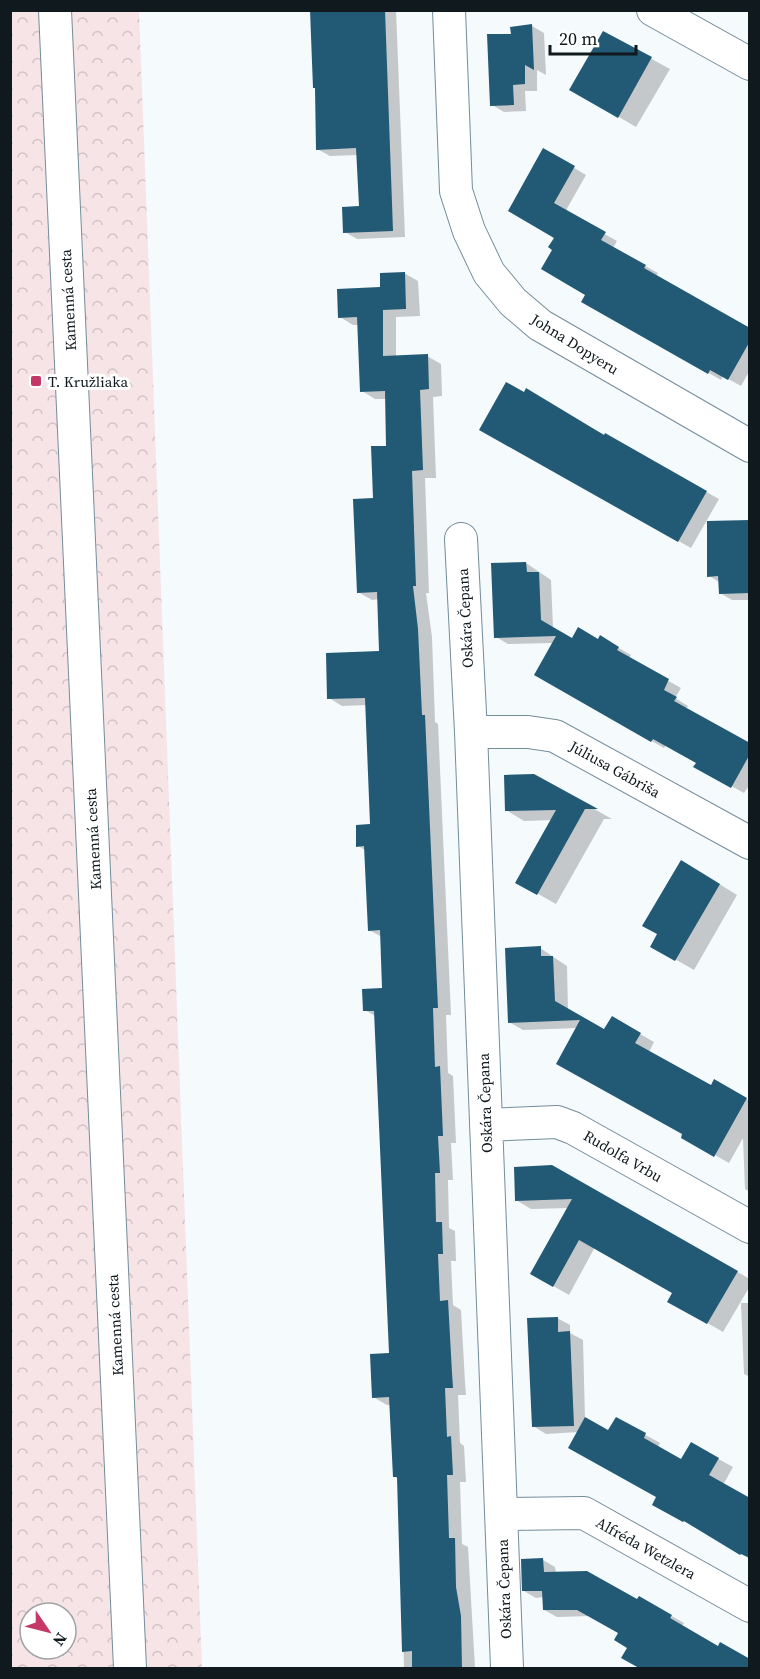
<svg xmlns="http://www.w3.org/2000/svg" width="760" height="1679" font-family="'Source Serif 4',serif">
<defs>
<pattern id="park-crowns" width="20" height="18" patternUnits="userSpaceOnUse" patternTransform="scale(1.5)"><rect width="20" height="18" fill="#f6e4e7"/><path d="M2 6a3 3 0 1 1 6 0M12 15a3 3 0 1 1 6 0" fill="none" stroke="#d2c3c6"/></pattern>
</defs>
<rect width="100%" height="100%" fill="#f5fafd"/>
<path fill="url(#park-crowns)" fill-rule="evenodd" d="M11,11H139L202,1668H11ZM30,1613H66V1649H30Z"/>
<path fill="#0003" d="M312,10H396L405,237L357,239L345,232L360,208L358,155L330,156L317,149L316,88Z
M532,26L544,33L546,75L537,70V91H525L526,111L504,112L492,105L512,35Z
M604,33L670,69L636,127L571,89Z
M544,150L586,175L565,212L617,241L613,248L658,273L656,276L750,329V370L741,386L723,376L721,380L583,301L587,294L554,249L556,237Z
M404,273L418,281L420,316L396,317V357L427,356L441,364L442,396L433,397L436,478H425L429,593H426L432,637L435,722L438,724L451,1015H446L448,1073L453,1076L456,1143H451L453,1180H448L449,1228L455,1231L456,1261H451L453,1305L461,1310L465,1382L466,1395H458L460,1443L464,1446L466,1482H460L462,1544L468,1547L475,1668H404L398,1479L395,1477L391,1405H387L373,1397L391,1354L375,1016L365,1010L384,990L382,937L369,930L365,850L358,846L372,825L367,705L342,706L329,698L381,653L379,599L372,600L358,592L375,499L388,448L387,399H375L362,391L359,325H353L340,317Z
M524,394L605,435L719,499L691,548L481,430Z
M750,521V600H732L720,593L719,582L709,576Z
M526,563L551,580L553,628L572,640L598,641L600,637L631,655L629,659L681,688L675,698L688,706L686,709L750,745V784L744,793L695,766L697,762L666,745L664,748L536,675L554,643L508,644L496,637Z
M534,775L612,819H604L556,904L517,882L552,820L524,821L506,810Z
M700,872L737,895L694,970L652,946Z
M540,948L567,966L568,1011L605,1031L612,1018L654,1042L649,1052L712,1087L715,1082L750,1101V1192L745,1189L743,1138L729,1163L683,1137L684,1134L578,1028L523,1030L509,1022Z
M551,1167L750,1279V1286L723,1332L669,1301L674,1292L595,1247L569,1295L532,1274L569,1208L531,1209L516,1200Z
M741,1303H750V1377L744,1374Z
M557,1318L570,1325V1333L583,1340L585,1419L609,1433L617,1419L660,1443L658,1447L682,1461L691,1444L733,1467L723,1485L750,1500V1559L654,1504L658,1497L578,1432L546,1434L533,1426Z
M543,1560L555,1567L556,1573L638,1601L640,1598L684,1623L682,1627L719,1648L750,1660V1668H642L623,1658L629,1647L620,1633L591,1616L557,1617L544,1610V1597L536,1598L524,1591Z"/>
<path fill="#225974" d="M310,10H385L393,231L343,233L342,207L359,206L356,148L316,150L315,88H313Z
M532,24L534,70L525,65V84L513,85L514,105L490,106L487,34H511L510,27Z
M603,31L652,57L618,118L569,90Z
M543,148L575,166L554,203L606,232L601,240L646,265L644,268L750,328V341L728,380L710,370L708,374L581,302L585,295L541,269L552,250L548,247L554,238L508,211Z
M405,272L406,309L383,310V356L428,354L429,389L420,390L423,470L412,471L416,586H413L418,629L422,715H425L438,1008H433L435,1067L440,1066L443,1136H438L440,1173H435L436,1222H442L443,1254H438L440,1301L448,1300L452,1373L453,1388H445L447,1437L451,1436L453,1475H447L449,1538H455L456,1587L461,1616L462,1668H412V1651L402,1652L397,1477H393L389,1397L372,1398L370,1354L389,1353L374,1011H363L362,989L382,988L380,930L368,931L364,846L356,847V825L370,824L365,698L327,699L326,653L379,651L377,592L357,593L353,499L373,498L371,446H386L385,391L360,392L357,317L338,318L337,289L380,287V273Z
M506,382L524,392L526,388L604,435L605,433L707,491L678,542L479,430Z
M750,520V593L719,594L718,576L707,577V521Z
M526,562L527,572H539L541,620L572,638L578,627L598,639L600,635L619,647L617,650L669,679L664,690L677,697L674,701L750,743V754L731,788L693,767L696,763L653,739L651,742L534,675L556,636L494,638L491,563Z
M534,774L598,809H585L537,895L515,883L556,810L505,811L504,775Z
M681,860L720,884L675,961L650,947L657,934L642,926Z
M541,946V956H553L555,1001L604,1029L612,1016L641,1033L635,1043L711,1085L714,1079L747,1098L714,1157L681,1138L682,1134L556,1064L580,1020L508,1023L505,948Z
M552,1165L738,1271L707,1324L667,1302L672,1293L579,1240L553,1287L530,1274L572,1199L515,1201L514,1167Z
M558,1317V1332L570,1331L574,1426L532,1427L527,1318Z
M585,1417L608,1430L616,1417L646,1433L644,1438L681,1459L691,1442L719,1458L709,1475L750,1498V1558L741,1554L740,1555L684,1521L683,1522L652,1505L656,1497L568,1448Z
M543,1558L544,1572L587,1571L637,1599L639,1596L672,1615L670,1618L718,1646L720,1642L750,1659V1668H639L621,1658L627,1648L614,1640L618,1633L577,1610H543L542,1591H522L521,1559Z"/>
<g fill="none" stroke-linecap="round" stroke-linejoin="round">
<g stroke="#748d9b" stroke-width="34">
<path id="street" d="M55,10L130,1668
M449,10L456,191L469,231L489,273L513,302L540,325L750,446
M653,10L750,64
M461,539L471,732L507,1668
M471,732H528L555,736L750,843
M486,1125L557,1122L573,1128L750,1227
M501,1514L584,1513L750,1606"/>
</g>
<use href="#street" stroke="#fff" stroke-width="32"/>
</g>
<rect fill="#c43767" stroke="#fff" stroke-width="2" x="30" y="375" width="12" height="12" rx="3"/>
<g text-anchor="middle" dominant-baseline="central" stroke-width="6" stroke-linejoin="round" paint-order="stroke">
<g font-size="15" fill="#0f191e" stroke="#fff">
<text transform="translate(68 300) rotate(-93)">Kamenná cesta</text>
<text transform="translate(575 344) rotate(32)">Johna Dopyeru</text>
<text transform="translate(465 618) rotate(-93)">Oskára Čepana</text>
<text transform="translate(615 769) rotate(29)">Júliusa Gábriša</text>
<text transform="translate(93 839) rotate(-93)">Kamenná cesta</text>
<text transform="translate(485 1103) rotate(-92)">Oskára Čepana</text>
<text transform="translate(623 1156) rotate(30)">Rudolfa Vrbu</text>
<text transform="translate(115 1325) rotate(-93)">Kamenná cesta</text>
<text transform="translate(646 1548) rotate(29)">Alfréda Wetzlera</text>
<text transform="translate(504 1589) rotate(-92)">Oskára Čepana</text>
</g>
<g font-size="15" fill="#0f191e" stroke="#fff" text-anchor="start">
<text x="48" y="381">T. Kružliaka</text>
</g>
</g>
<rect width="760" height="1679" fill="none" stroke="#0f191e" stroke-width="24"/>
<g transform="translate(48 1631) rotate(125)"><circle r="28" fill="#ffffff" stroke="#9fa3a5" stroke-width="1.5"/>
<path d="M0-4.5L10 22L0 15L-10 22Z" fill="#c43767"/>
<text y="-9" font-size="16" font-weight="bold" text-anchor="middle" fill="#0f191e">N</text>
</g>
<path d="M550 45v9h86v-9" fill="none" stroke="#0f191e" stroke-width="3"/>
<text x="559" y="45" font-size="18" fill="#0f191e" stroke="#ffffff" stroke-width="4.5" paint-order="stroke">20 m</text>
</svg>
